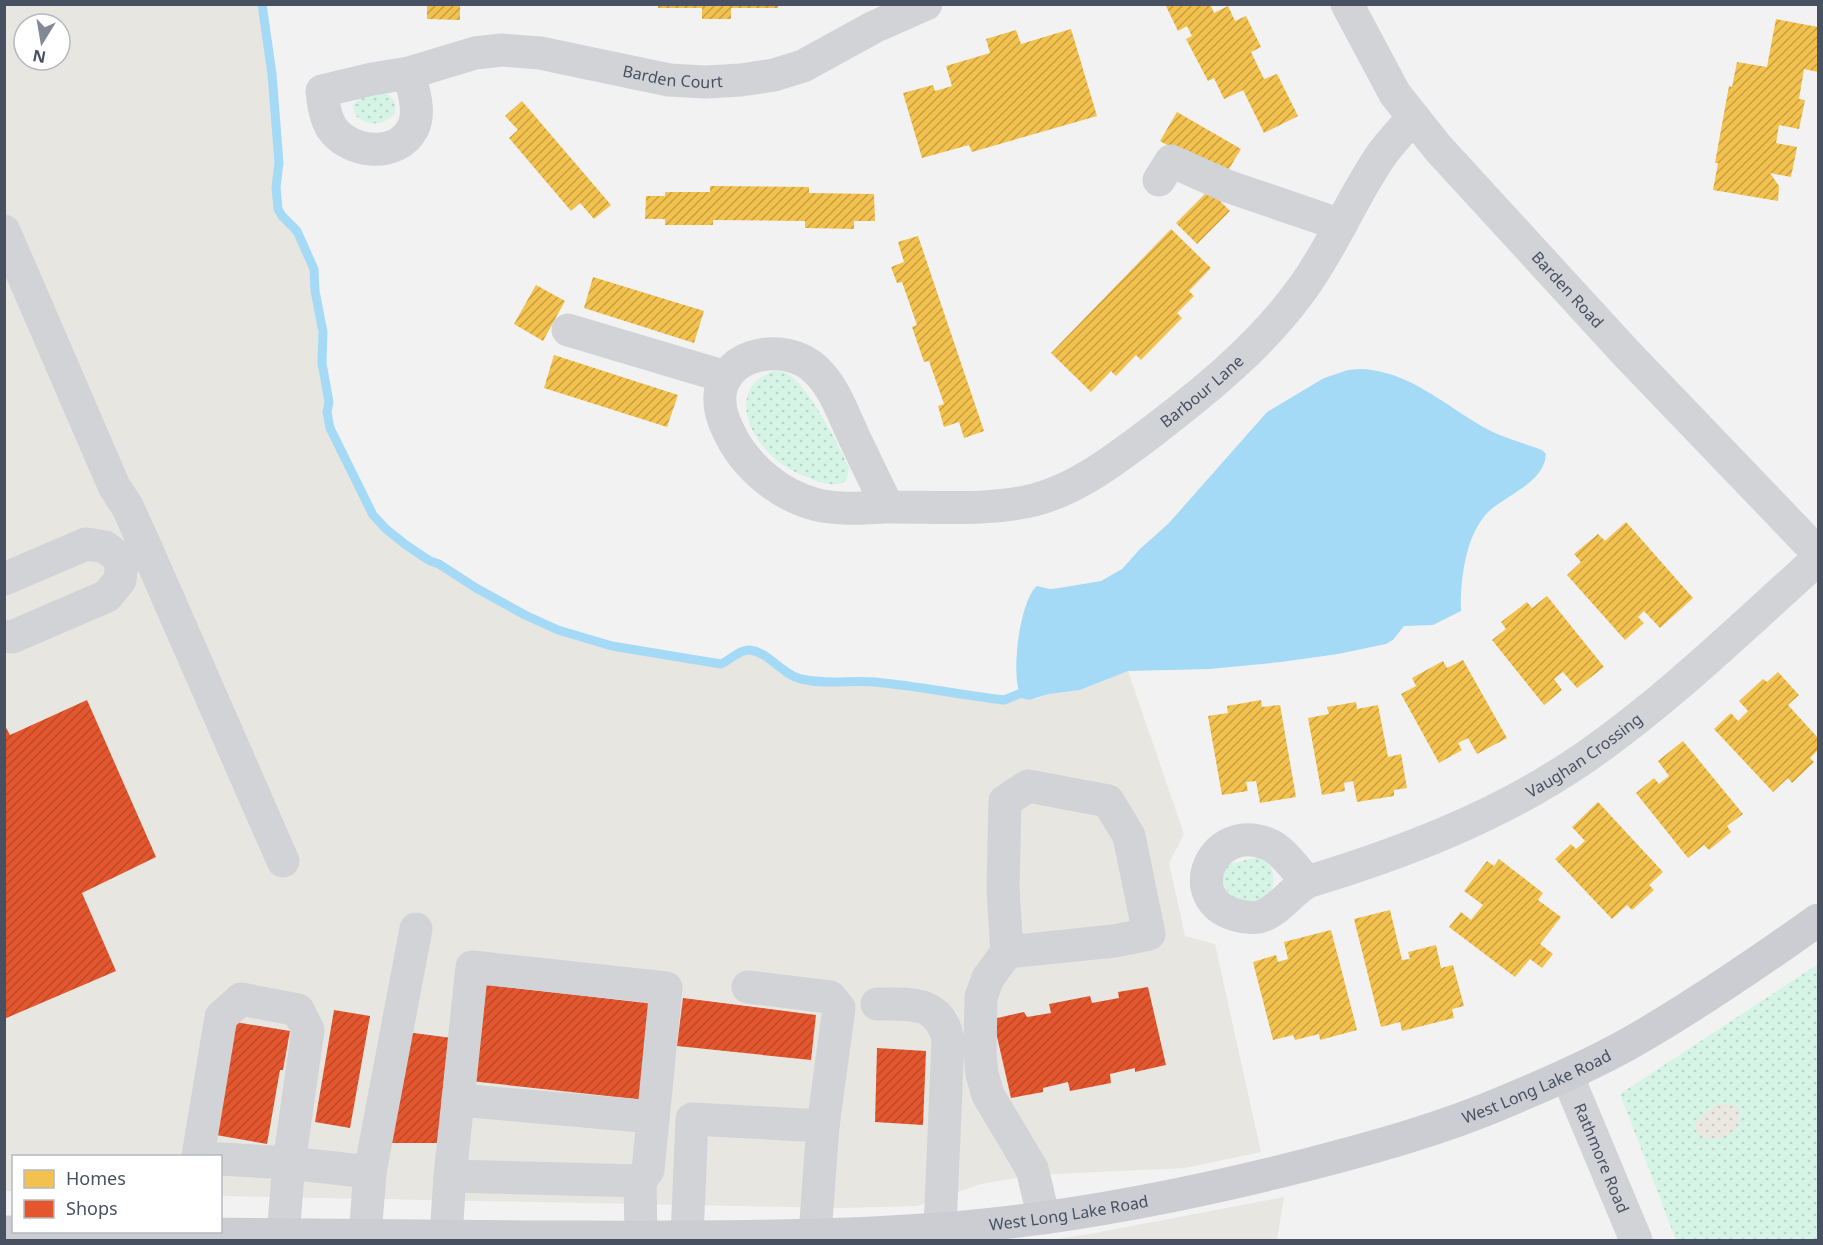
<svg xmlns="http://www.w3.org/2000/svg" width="1823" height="1245" font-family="'Noto Sans',sans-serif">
<defs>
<pattern id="grass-dots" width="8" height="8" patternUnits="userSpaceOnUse" patternTransform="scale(1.5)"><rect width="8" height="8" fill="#d5f4e5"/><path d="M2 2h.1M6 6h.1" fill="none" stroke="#b8d3c7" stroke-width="1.8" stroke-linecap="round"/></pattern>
<pattern id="sand-dots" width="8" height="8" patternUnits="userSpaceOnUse" patternTransform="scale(1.5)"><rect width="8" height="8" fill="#ebe8e1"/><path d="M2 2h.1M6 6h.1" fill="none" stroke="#cbc9c4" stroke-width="1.8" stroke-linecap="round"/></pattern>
<pattern id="homes-hatch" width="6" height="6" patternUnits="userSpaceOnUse" patternTransform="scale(1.5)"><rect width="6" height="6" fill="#f2c14e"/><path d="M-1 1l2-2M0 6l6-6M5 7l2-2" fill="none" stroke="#c69f44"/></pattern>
<pattern id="shops-hatch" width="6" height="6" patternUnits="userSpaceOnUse" patternTransform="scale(1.5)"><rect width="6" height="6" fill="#e4572e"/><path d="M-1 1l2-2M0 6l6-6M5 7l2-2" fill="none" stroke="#bb4a2b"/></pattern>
</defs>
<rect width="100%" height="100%" fill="#f3f2f2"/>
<path fill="#e7e6e0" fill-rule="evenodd" d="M5,4L262,5L272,74L279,163L276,187L278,209L282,216L297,231L314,269L315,291L323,332L322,363L329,402L327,412L330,428L363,497L373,515L386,529L406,545L476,588L525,615L558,630L612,646L721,664L743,651L751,650L770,660L786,673L799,679L822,682H874L1004,700L1019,694L1022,698L1037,699L1049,694L1080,690L1128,671L1184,834L1169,863L1185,936L1215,944L1261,1152L1185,1168L1034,1175L981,1184L917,1206L843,1208L221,1196L220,1156H14L13,1191H5ZM24,24H60V60H24Z
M1284,1197L1277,1240H1050L1090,1234Z"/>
<path fill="url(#grass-dots)" d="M384,93C393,96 397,103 395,113C384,126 367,127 355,115L353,106C359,95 373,95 384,93Z
M774,371C779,371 783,371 788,374C808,386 840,446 849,468L846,481C835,487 825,484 814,480C799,474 785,468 773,457C746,433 729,387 774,371Z
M1263,856C1283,876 1273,905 1246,903C1233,902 1219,885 1223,872C1224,869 1227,866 1229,864Z
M1818,964V1240H1676L1620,1094Z"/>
<path fill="url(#sand-dots)" d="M1718,1104H1730L1738,1107L1740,1119L1737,1129L1721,1138L1705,1139L1696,1132V1122C1702,1113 1709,1111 1718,1104Z"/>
<path fill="#a5daf6" d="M1360,369C1408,370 1446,406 1485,428C1503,438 1524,443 1542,450L1546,454C1544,486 1499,496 1483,518C1465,541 1460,583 1461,611L1433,625L1404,626L1393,640L1386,644L1338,654L1281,662L1210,669L1128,671L1080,690L1049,694L1029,700L1022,698C1009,679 1020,599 1037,586L1050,589L1059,588L1101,581L1122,569L1140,549L1169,523L1267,412L1324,378L1348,370Z"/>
<path fill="url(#homes-hatch)" d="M427,4H460V20L427,19Z
M658,4H778V8H731V19H702V8H658Z
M1165,4H1210L1214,13L1228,6L1235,21L1246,16L1261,47L1251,52L1264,79L1277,74L1298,116L1264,133L1243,90L1224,99L1214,78L1208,81L1186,39L1192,36L1187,26L1178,31Z
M1776,19L1818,27V72L1804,69L1799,99L1805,100L1799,129L1779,125L1776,143L1797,147L1791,177L1770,173L1779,186L1778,201L1713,190L1718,163H1715L1729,86L1732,87L1737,62L1767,67Z
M1071,29L1097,116L972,152L969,145L922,158L903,93L933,85L935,91L952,86L946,66L990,53L986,39L1016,30L1021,44Z
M522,101L611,205L594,219L580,203L571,211L509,138L518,130L505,116Z
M1177,112L1241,149L1224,177L1160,141Z
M710,186L809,187V193L874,194L875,221H854V229L805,228V221L713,220V225H665V219H645L646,196H665V192H710Z
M1209,190L1230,211L1197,244L1176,223Z
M1171,229L1211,268L1189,291L1194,296L1177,313L1182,318L1141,360L1136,355L1116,376L1111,371L1091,392L1051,353Z
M918,236L984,431L964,438L959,422L944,427L938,406L944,404L929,361L924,362L912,327L917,325L902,282L897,283L891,267L904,262L898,242Z
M593,277L704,311L694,343L584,308Z
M536,285L565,301L543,341L514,324Z
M554,355L678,395L667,427L544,388Z
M1626,522L1693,598L1660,628L1644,611L1638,617L1644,623L1625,640L1567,575L1581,562L1574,554L1598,534L1605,541Z
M1547,596L1604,667L1577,688L1563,672L1554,679L1562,690L1544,705L1492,640L1506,629L1501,622L1527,602L1532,608Z
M1463,660L1507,738L1477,754L1468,738L1458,743L1462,750L1439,763L1401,694L1416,686L1412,678L1443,661L1447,668Z
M1778,672L1799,695L1788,705L1818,738V750L1810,758L1814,762L1792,783L1788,778L1773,792L1714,729L1731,713L1738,721L1748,711L1739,701L1763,679L1767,682Z
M1261,700L1262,707L1280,705L1296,797L1260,803L1256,781L1246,782L1248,791L1222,795L1208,716L1228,713L1227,706Z
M1356,702L1357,709L1378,705L1388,757L1401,754L1407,788L1394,790V796L1357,802L1353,781L1344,783L1345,791L1322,795L1308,718L1329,714L1327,707Z
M1683,741L1743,814L1727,826L1731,832L1709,850L1704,845L1688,858L1636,793L1654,778L1659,784L1669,776L1658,761Z
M1598,802L1663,872L1649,885L1654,890L1632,910L1627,905L1612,919L1555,859L1571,844L1576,849L1585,841L1572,827Z
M1499,859L1543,893L1538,900L1561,917L1540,944L1553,954L1542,968L1530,959L1515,977L1449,927L1461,912L1471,920L1483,905L1464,891L1487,861L1494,866Z
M1390,910L1402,960L1410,959L1408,952L1436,945L1441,968L1453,965L1464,1006L1452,1009L1454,1018L1402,1031L1400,1022L1381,1027L1354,919Z
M1331,930L1357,1030L1320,1040L1319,1034L1295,1040L1293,1035L1273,1040L1253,962L1276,955L1278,962L1288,959L1284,942Z"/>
<path fill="url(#shops-hatch)" d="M87,700L156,857L82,893L116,971L4,1019V724L10,735Z
M480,984L655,1004L645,1100L470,1081Z
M1148,987L1166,1065L1135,1072V1068L1110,1074L1111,1083L1070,1091L1068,1082L1043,1088V1092L1011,1098L993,1019L1024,1012L1027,1017L1051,1013L1049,1004L1090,996L1092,1003L1119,998L1118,992Z
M683,998L816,1015L811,1060L677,1046Z
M334,1010L370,1016L350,1128L315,1122Z
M235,1022L290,1031L283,1070H280L267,1144L216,1135Z
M406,1032L452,1038L438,1143H390Z
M877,1048L926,1051L923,1125L875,1122Z"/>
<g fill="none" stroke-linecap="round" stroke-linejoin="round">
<path stroke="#a5daf6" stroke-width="9" d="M262,4L272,74L279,163L276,187L278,209L282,216L297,231L314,269L315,291L323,332L322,363L329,402L327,412L330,428L373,515L386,529L406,545L430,561L439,564L476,588L525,615L558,630L612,646L721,664C730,660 740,649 750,650C769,652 782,675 801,679C826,685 851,680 875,682C918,686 961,695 1004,700L1019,694"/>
<g stroke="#d1d3d7" stroke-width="33">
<path id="s1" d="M1347,4L1395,94L1438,148L1627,354L1818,553"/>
<path id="s2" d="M409,73C413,89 421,112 413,128C397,159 349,154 331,127C325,116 323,104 322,91L372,79L409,73L475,53L502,50L540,53L669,80L706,82L741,80L774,75L803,66L874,27L926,4"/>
<path d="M1159,180L1171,161L1227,186L1341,225"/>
<path d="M4,231L114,486L127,506L147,550L122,560"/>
<path d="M568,330L726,377"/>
<path id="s3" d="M888,507C876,484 865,460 854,437C843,414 834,386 815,369C787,342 724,351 720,395C719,407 723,420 728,430C744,466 780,496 818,505C840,510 862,508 884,507C934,506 985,512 1034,500C1077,489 1114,460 1149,434C1204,392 1261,346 1302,289C1333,247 1352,197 1382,154C1391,141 1403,130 1413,117"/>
<path d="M147,550L283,861"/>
<path d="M4,579L86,544L105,547L122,560"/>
<path d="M4,636L12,637L107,596L120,580L122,560"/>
<path id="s4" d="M1307,882C1297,871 1282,849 1268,844C1211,821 1180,900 1236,915C1242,917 1252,918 1259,917C1278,912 1290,892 1307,882C1403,853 1500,816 1584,758C1668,700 1742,627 1818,559"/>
<path d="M1007,952L1114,941L1149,934L1129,836L1108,801L1028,786L1005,801L1003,889L1007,952L988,978L981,997L980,1054L982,1074L988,1095L1032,1169L1044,1218"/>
<path d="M748,987L830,997L839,1008L823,1126L815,1234"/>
<path d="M877,1004C909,1004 941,1000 948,1040L940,1229"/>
<path id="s5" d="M1567,1075L1636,1240"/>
<path d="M458,1100L653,1117"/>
<path d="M198,1156L221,1017L241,999L298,1010L308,1030L289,1163L283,1236"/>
<path d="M220,1159L289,1163L370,1172L365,1236"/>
<path d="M370,1172L416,929"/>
<path d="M450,1176L640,1181"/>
<path d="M446,1236L450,1176L472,967L666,988L648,1170L640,1181L641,1237"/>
<path d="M687,1237L692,1119L823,1126"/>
</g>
<path stroke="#cbcdd3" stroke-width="33" id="s6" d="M4,1232C178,1235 351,1236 524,1237C662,1237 801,1239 939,1229C1062,1220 1183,1196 1302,1166C1372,1148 1442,1129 1509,1100C1552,1082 1596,1063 1637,1039C1699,1003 1759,962 1818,920"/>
</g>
<g text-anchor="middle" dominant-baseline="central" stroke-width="6" stroke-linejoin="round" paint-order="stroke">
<g font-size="16" fill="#475162" stroke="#fff">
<text stroke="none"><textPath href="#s2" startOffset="549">Barden Court</textPath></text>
<text stroke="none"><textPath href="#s1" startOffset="363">Barden Road</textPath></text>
<text stroke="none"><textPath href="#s3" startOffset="852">Barbour Lane</textPath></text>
<text stroke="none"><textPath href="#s4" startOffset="578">Vaughan Crossing</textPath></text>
<text stroke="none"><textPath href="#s6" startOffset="1552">West Long Lake Road</textPath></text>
<text stroke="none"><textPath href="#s5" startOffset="90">Rathmore Road</textPath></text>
<text stroke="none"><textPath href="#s6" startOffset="1066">West Long Lake Road</textPath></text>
</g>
</g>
<rect width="1823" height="1245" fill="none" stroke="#475162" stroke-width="12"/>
<rect x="12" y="1155" width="210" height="78" fill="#ffffff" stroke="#b5b9c0" stroke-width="1.5"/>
<rect x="24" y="1170" width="30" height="18" fill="#f2c14e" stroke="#b5b9c0" stroke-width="1.5"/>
<text x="66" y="1185" font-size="18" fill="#475162">Homes</text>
<rect x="24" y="1200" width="30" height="18" fill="#e4572e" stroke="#b5b9c0" stroke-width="1.5"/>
<text x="66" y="1215" font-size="18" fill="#475162">Shops</text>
<g transform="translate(42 42) rotate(191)"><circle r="28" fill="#ffffff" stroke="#b5b9c0" stroke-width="1.5"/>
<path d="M0-4.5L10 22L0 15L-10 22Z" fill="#838994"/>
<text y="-9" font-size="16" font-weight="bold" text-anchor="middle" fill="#475162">N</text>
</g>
</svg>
